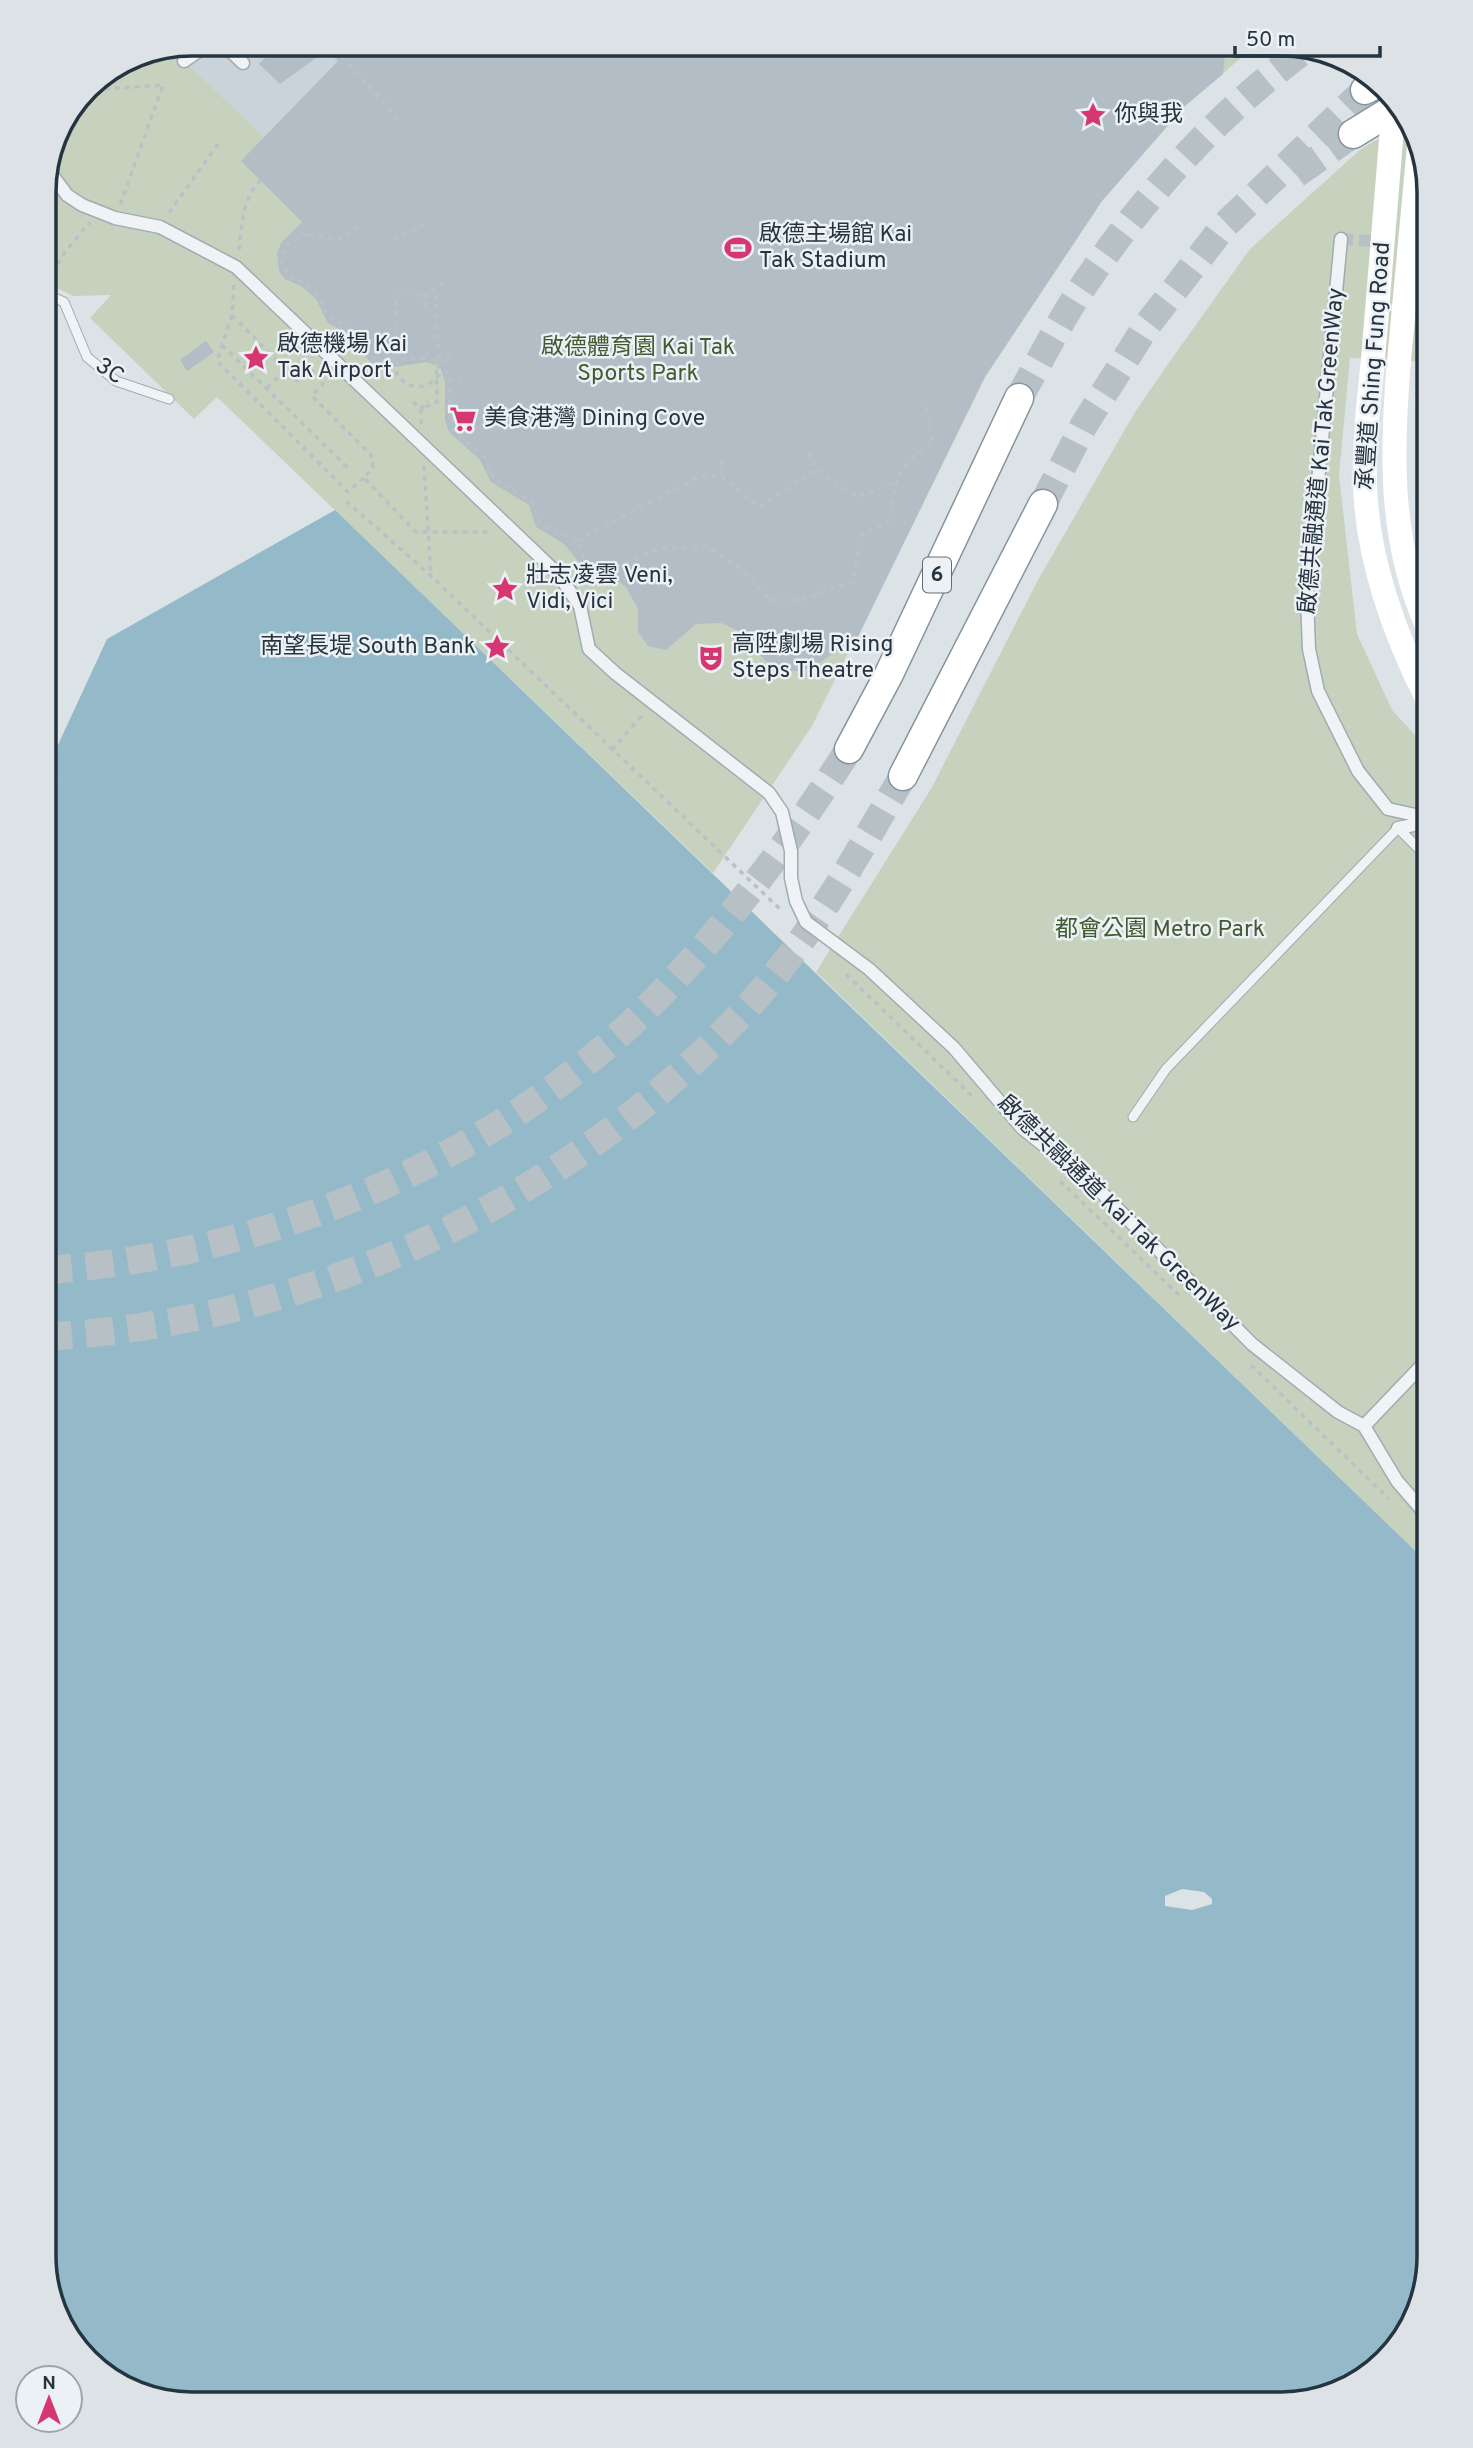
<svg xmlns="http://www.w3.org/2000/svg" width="1473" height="2448" font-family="Overpass,'Noto Sans TC',sans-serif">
<rect width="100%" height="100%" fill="#dce3e7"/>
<path fill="#cad3da" d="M192,44H348V50L264,137L171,48Z"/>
<path fill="#c6d2bd" d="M348,44H1257L1185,106L1102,201L985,377L812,726L713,873L217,397L194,419L90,318L111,295L73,296L44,282V183L55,135L87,87L136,55L171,48L264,137L348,50Z
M1409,121L1414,127L1429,192V362L1350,358L1339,475L1357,634L1392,710L1429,750V1564L816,972L931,789L1038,580L1135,412L1168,364L1250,249L1361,149Z"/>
<path fill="#94baca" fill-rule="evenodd" d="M335,510L1429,1564V2256L1404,2338L1346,2389L1281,2404H183L110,2379L59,2321L44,2256V869L48,860L44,858V814L58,782L44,775L107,639ZM1182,1889L1204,1892L1212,1899V1904L1192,1910L1165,1906V1896Z"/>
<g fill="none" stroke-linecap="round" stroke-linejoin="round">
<path stroke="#2d5c75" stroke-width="2" stroke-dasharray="9 7" stroke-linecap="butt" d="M44,1763C63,1715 55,1660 44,1611"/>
</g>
<path fill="#b3bdc5" d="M278,44H343L348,50V44H1226L1223,74L1185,106L1102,201L985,377L856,641L848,643L813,667L797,671L779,670L768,663L756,651L752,637L721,623L696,624L666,650L648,646L638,632V609L627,589L621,583L588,573L564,544L536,527L529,505L491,482L480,460L449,432L445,420V381L440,367L427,362L387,368L376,366L363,355L351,335L328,323L316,299L301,286L285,279L279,271L277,253L281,243L302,222L241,161L338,61L327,50L280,84L259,64Z
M206,341L214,352L187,371L180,360Z"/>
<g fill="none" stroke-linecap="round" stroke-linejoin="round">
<path stroke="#b7c0c5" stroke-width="12" stroke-dasharray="12 6" stroke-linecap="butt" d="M1341,239L1387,242
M1405,242L1429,244"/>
<path stroke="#b7c0c5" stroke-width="28" stroke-dasharray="28 14" stroke-linecap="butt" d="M1296,174L1353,134
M1019,398C1039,362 1058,325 1080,291C1141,200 1217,113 1306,49
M1043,504L1084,425L1145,328L1223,227L1365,90
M44,1270C259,1258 500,1159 652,1003C727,927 792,839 849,749
M44,1337C312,1322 574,1200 754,1000C814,933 858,853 903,776"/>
<g stroke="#a1abb1" stroke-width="11">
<path id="service" d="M44,293L64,302L87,357L116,381L169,399
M1133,1117L1166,1069L1398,828L1429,859"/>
</g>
<g stroke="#a1abb1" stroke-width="15">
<path id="pedestrian" d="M223,44L243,63
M184,61L209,44
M47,168L67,195L82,205L115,218L160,227L236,267L558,574L580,606L589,649L615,673L769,793L782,812L791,851V878L796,901L806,922L869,969L954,1048L1022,1128L1098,1189L1252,1344L1338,1412L1364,1426L1397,1481L1429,1518
M1341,239L1307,598L1309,649L1318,691L1358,771L1388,809L1429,818
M1398,828L1429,822
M1364,1426L1429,1358"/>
</g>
<g stroke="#83949f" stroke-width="31">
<path id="trunk" d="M1365,90L1376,84
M1353,134L1397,107
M849,749L889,674L1019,398
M903,776L1043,504"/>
</g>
<path stroke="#bac1c6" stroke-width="3.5" stroke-dasharray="5 5" stroke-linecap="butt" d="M154,54L157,51
M342,56L400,121
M85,90L163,85L120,205
M169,213L220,141
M308,234L339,239L360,225
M394,240L429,221
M239,250C242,226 242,197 261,180
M51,283L61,257L90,222
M234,285L232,315L297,381L307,370L319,372L323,384L312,396L371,455L373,467L364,478L416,532H490
M425,307V295L445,282
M232,315L217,361L348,492L364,478
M222,345L348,468
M411,353V363
M427,353V362
M444,363L450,356
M449,381L461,378
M267,388L285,370
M413,402L421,409L428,401
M421,424V409L437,402L436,355L450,356
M809,452L816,469
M424,466L431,576
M721,475V458
M346,501L431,576L783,912
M577,540L699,477L721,475L759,507L816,469L858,497L897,481
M612,750L642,715
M846,974L974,1098
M1060,1181L1183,1299
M1251,1365L1389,1499"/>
<use href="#service" stroke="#eff3f6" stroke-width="9"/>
<use href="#pedestrian" stroke="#eff3f6" stroke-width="12"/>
<path stroke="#fff" stroke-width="24" d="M1373,359C1369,400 1364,441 1365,482C1366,556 1395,637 1429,702
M1399,361C1391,453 1389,544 1429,630"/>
<use href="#trunk" stroke="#fff" stroke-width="28"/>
<path stroke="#bac1c6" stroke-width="3.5" stroke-dasharray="5 5" stroke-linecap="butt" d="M308,234L285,245L281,261L288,276L303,282L320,297L327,315L354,331L367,353L378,361L427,358L444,363L449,381L453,430L484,457L494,479L533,503L540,524L577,540L586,563L618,566L662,548L708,546L748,575L770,600H802L853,581L860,536L890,520C897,477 895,467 933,443L926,402
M425,295H436L439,375C427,390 410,391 397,375L396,296Z"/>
<path stroke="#fff" stroke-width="24" d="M1373,359L1394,104
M1399,361L1419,146"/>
</g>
<defs>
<g id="sight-bare" transform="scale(2.1)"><path d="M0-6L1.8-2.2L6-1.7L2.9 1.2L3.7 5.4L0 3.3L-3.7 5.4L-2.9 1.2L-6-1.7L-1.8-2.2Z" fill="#d63770" stroke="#ecf1f5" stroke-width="2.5" paint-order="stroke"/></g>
<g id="stadium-bare" transform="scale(2.1)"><path d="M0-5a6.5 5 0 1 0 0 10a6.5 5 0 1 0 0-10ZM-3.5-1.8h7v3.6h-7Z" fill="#d63770" stroke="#ecf1f5" stroke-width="2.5" paint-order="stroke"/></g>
<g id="supermarket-bare" transform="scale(2.1)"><path d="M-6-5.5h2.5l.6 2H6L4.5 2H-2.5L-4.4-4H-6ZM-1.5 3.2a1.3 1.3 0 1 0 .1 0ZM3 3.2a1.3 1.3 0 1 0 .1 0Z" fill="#d63770" stroke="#ecf1f5" stroke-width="2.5" paint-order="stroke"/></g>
<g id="theatre-bare" transform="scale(2.1)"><path d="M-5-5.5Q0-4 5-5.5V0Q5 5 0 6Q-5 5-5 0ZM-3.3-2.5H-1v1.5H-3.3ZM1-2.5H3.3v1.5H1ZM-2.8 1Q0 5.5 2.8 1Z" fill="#d63770" stroke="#ecf1f5" stroke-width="2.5" paint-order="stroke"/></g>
</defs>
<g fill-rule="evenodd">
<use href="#sight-bare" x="1093" y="115"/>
<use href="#stadium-bare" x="738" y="248"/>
<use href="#sight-bare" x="256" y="358"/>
<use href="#supermarket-bare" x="463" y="419"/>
<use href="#sight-bare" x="505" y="589"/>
<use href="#sight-bare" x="497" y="647"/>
<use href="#theatre-bare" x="711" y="658"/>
</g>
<g text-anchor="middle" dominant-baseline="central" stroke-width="5" stroke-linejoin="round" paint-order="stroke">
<rect fill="#ecf1f5" stroke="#616d76" stroke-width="2" x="923" y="557.5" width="28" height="35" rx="5"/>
<g font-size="21" font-weight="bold" fill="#25343f">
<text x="937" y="575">6</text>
</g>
<g font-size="23" fill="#25343f" stroke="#ecf1f5" text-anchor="start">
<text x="1114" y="115">你與我</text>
<text x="759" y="235">啟德主場館 Kai<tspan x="759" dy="26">Tak Stadium</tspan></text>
<text x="277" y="345">啟德機場 Kai<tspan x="277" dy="26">Tak Airport</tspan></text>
<text x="484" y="419">美食港灣 Dining Cove</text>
<text x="526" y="576">壯志凌雲 Veni,<tspan x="526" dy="26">Vidi, Vici</tspan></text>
<text x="732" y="645">高陞劇場 Rising<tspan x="732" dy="26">Steps Theatre</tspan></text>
<text x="476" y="647" text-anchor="end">南望長堤 South Bank</text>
</g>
<g font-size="23" fill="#425b31" stroke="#ecf1f5">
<text x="638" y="348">啟德體育園 Kai Tak<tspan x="638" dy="26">Sports Park</tspan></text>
<text x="1160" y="930">都會公園 Metro Park</text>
</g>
<g font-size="23" fill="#25343f" stroke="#ecf1f5">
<text transform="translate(1375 366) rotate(-86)">承豐道 Shing Fung Road</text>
<text transform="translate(109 372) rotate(34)">3C</text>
<text transform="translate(1323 451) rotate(-85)">啟德共融通道 Kai Tak GreenWay</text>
<text transform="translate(1118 1214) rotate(44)">啟德共融通道 Kai Tak GreenWay</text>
</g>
</g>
<path d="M0 0H1473V2448H0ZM192 56H1281A136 136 0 0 1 1417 192V2256A136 136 0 0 1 1281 2392H192A136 136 0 0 1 56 2256V192A136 136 0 0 1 192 56Z" fill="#dce2e6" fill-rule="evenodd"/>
<path fill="none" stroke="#25343f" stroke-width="3.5" d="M192 56H1281A136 136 0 0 1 1417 192V2256A136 136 0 0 1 1281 2392H192A136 136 0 0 1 56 2256V192A136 136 0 0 1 192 56Z"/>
<g transform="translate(49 2399)"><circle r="33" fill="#ecf1f5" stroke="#9ca5ac" stroke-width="2"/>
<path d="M0-5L12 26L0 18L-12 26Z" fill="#d63770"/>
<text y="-10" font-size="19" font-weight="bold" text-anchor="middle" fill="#25343f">N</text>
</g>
<path d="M1235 46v10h145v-10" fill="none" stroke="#25343f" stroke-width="3.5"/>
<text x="1246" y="46" font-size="21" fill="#25343f" stroke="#ecf1f5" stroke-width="5" paint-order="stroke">50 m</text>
</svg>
